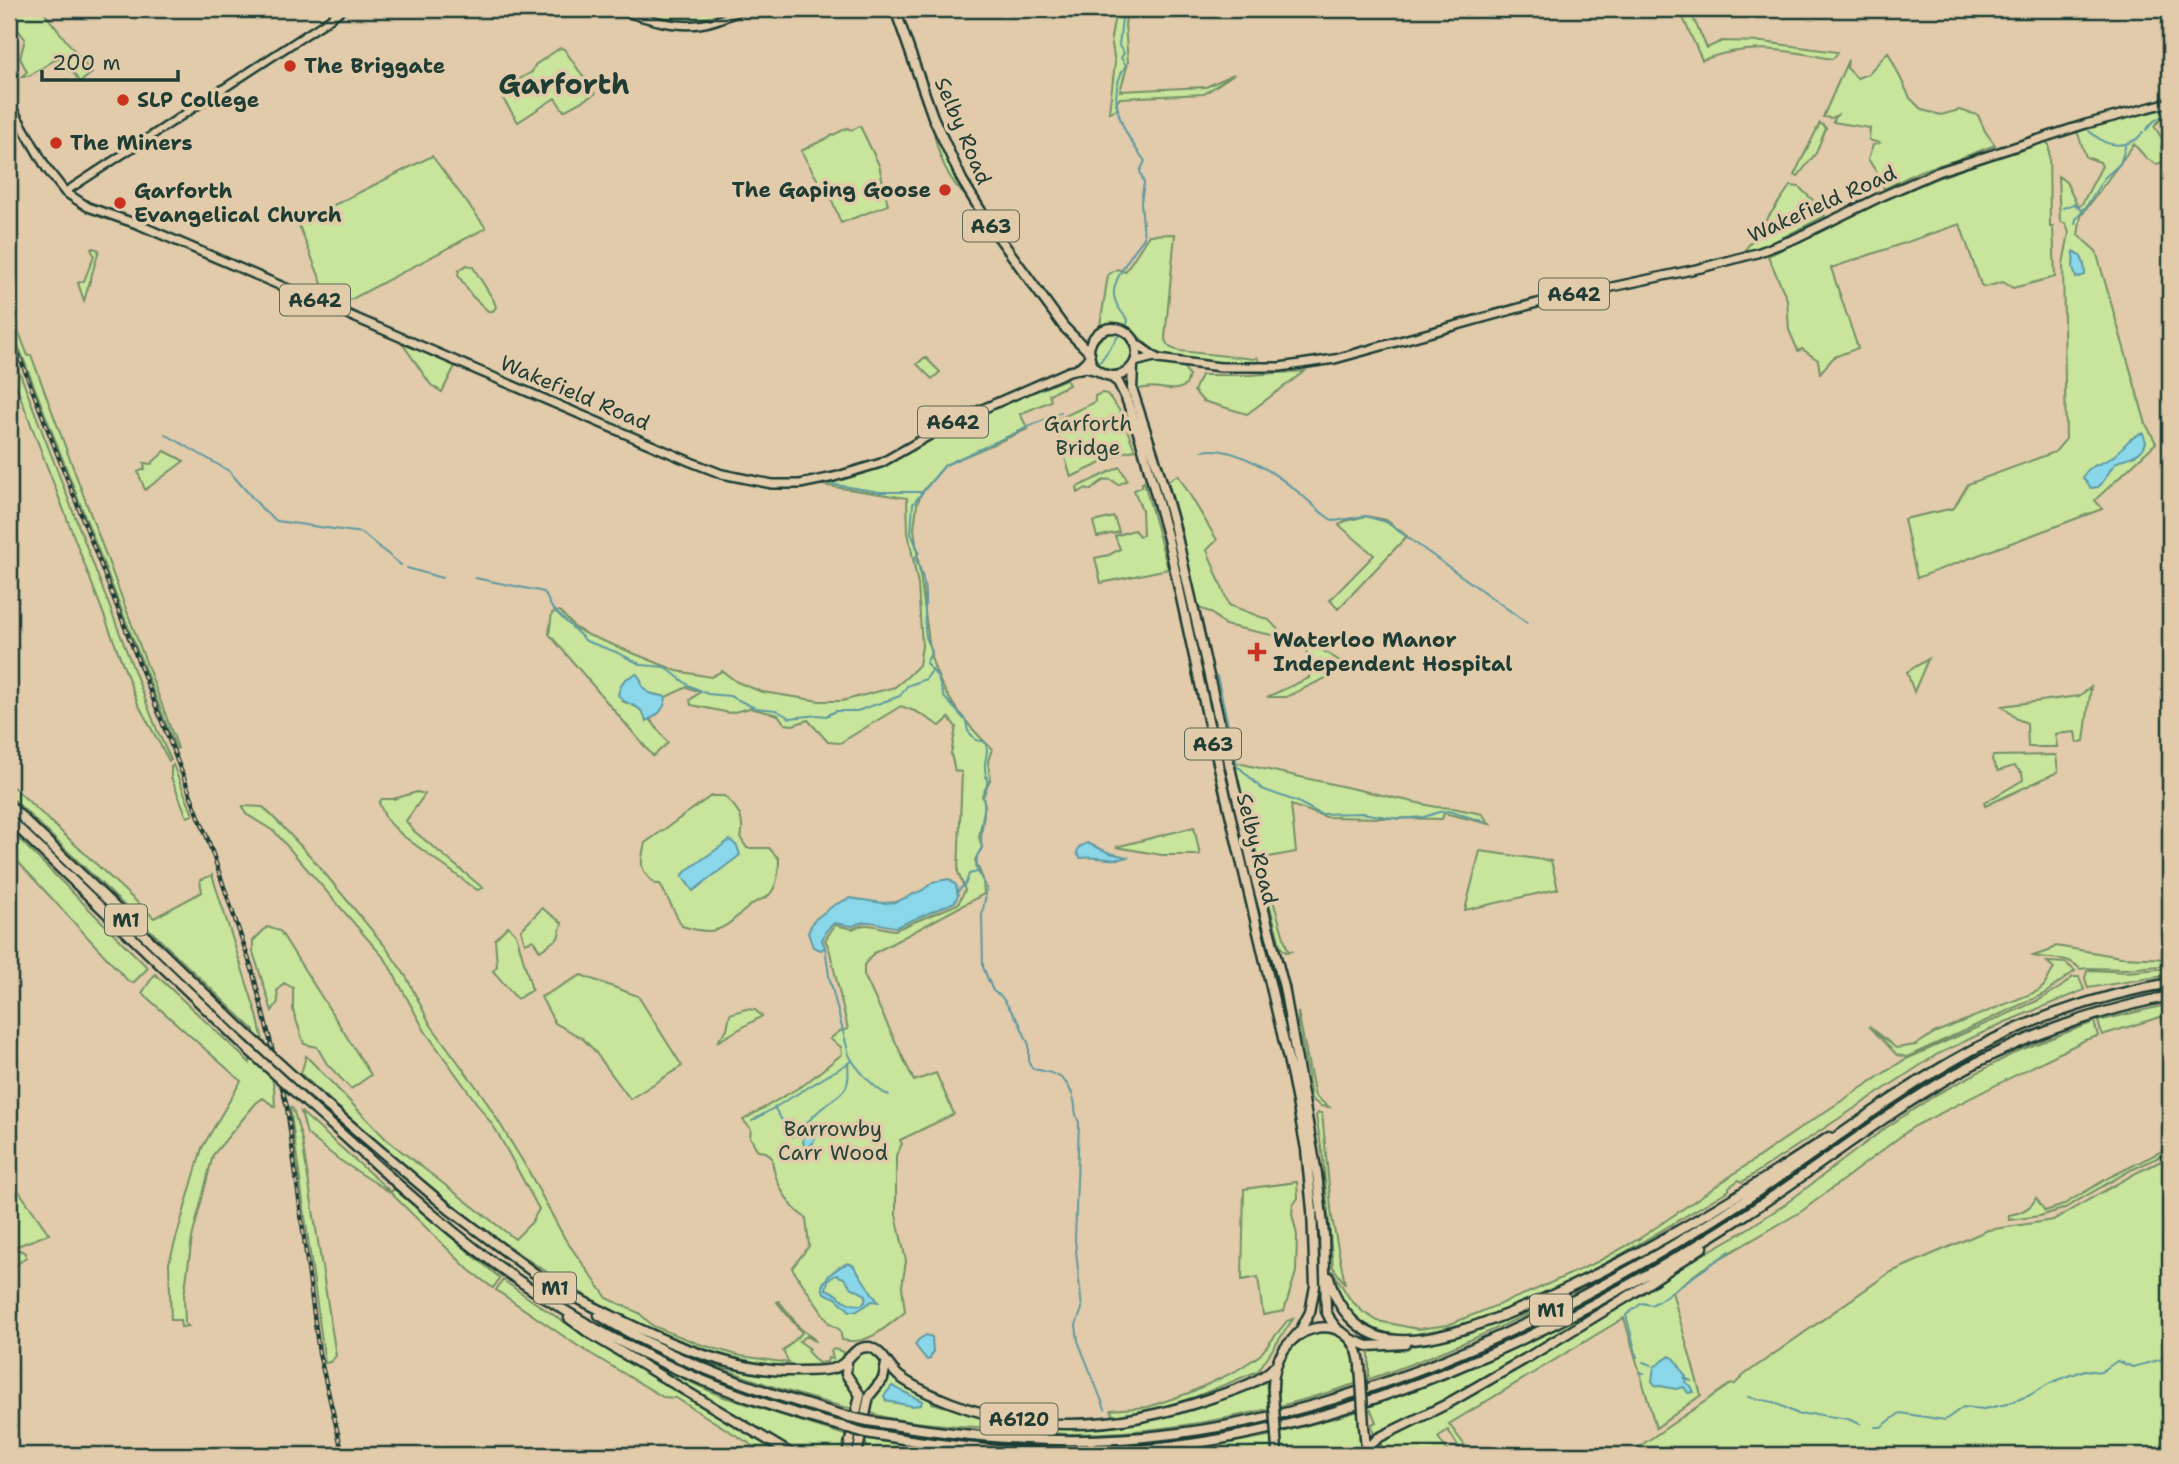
<svg xmlns="http://www.w3.org/2000/svg" width="2179" height="1464" font-family="'Shantell Sans',sans-serif">
<rect width="100%" height="100%" fill="#e1cbaa"/>
<filter id="ink" filterUnits="userSpaceOnUse"><feTurbulence type="fractalNoise" baseFrequency=".0143" numOctaves="2"/><feDisplacementMap in="SourceGraphic" scale="14" xChannelSelector="R" yChannelSelector="G"/><feConvolveMatrix kernelMatrix="1 2 1 2 8 2 1 2 1" color-interpolation-filters="sRGB"/></filter>
<g filter="url(#ink)">
<path fill="#c9e49b" stroke="#749068" stroke-width="2" d="M9,9H41L92,73L80,82L61,56L29,76H22L27,72L20,58L25,39L9,18Z
M631,9H726C703,28 677,20 650,15L649,13Z
M1116,9H1127L1125,25L1128,63L1120,91L1206,87L1234,74L1204,94L1120,98L1116,103L1118,109L1109,112L1115,63L1111,38Z
M1672,9H1689L1707,48L1722,41L1763,42L1837,52L1836,56L1832,59C1783,50 1751,42 1702,60L1680,11Z
M560,48L564,49L595,94L564,111L555,98L518,122L498,91L532,72L535,65Z
M1888,52L1910,98L1922,110L1941,115L1959,110L1978,115L1985,131L1995,145L1956,160L1920,171L1884,189L1881,179L1868,159L1873,145L1879,143L1869,140L1870,128L1833,122L1837,115L1832,118L1823,117L1848,60L1847,68L1857,78L1868,74Z
M2170,106V110L2154,126L2163,140L2161,147L2164,162L2156,164L2146,158L2134,144L2081,216L2078,235L2096,251L2146,424L2156,443L2095,500L2102,509L1917,578L1904,519L1954,508L1968,484L2055,452L2066,439L2063,264L2069,233L2066,224L2060,221L2058,176L2066,182L2078,207L2082,204L2102,166L2100,162L2086,157L2077,131Z
M1820,123L1826,128L1816,153L1798,176L1794,175Z
M860,126L879,165L888,205L841,223L826,185L821,186L801,151L847,128L852,130Z
M933,127L948,162L969,199C948,182 937,153 933,127Z
M2044,140L2049,145L2050,227H2053L2055,277L2013,288L2003,282L1985,287L1981,285L1960,224L1831,268L1858,348L1834,357L1820,373L1818,360L1802,349L1798,351L1789,330L1787,299L1768,256L1878,203L1935,179Z
M432,156L486,228L339,306L329,301L298,223Z
M1790,186L1799,187L1820,207L1825,216L1768,245L1747,252L1746,249Z
M1175,234L1165,338C1166,346 1171,349 1180,351L1254,359L1257,357L1259,362C1233,366 1192,363 1166,356C1138,349 1137,314 1100,326L1108,275L1117,269L1125,272L1149,235Z
M93,248L99,250L84,301L78,283L84,281L94,255L91,249Z
M467,265L473,267L494,301L496,307L493,311H488L472,296L458,275L459,270Z
M9,306L28,356L31,355L178,748L176,749L9,322Z
M1093 352a21 21 0 1 1 42 0a21 21 0 1 1-42 0Z
M402,343L455,366L442,392L431,385Z
M9,345L157,730L171,760L169,761L138,704L9,367Z
M925,357L940,372L932,379L917,364Z
M1151,361L1184,367L1189,376L1186,385C1171,396 1154,381 1135,391V372L1139,365Z
M1305,371L1247,414L1203,401L1194,391L1201,375H1251Z
M1066,379L1069,385L1049,394L1051,401L1020,414L1028,429L945,465L922,492L917,504L914,529L931,657C941,694 965,723 992,749L988,761L990,780L982,795L985,805L979,837L982,847L975,860L983,879L984,894L874,953L864,965V975L914,1081L936,1073L954,1114L900,1140L902,1144L896,1155V1215L906,1261L902,1286L905,1312C886,1327 868,1346 842,1340L840,1330L829,1323L792,1268L809,1246L806,1218C788,1207 773,1179 772,1158L766,1152L758,1151L750,1137L751,1129L743,1120L805,1084L842,1054L841,1047L830,1039L840,1031L848,1029L829,948L825,940L835,925L853,929C868,920 880,929 895,930L958,904L965,890L958,872L962,772L955,771L951,754L956,727L949,718L940,726L917,712L901,706L840,743L828,742L808,720L793,725L785,724L778,715L750,708L730,713L691,705L690,700L700,692L687,687L666,697L649,693L642,686L622,701C635,706 643,707 646,721L650,719L668,743L653,756L549,634L552,613L560,611L575,628L586,634L677,671L711,677L722,671L737,682L762,692L820,701H842L895,687L907,677L919,665L922,646L918,585L908,532L907,498L821,485L878,469L957,424Z
M1102,393L1107,394L1119,410L1135,450L1125,452L1071,477L1054,421L1095,402V396Z
M165,451L184,461L145,490L138,472L145,469L144,463L151,464Z
M1120,467L1127,480L1118,485C1108,473 1099,483 1091,490L1086,488L1078,493L1077,487Z
M1178,475L1217,540L1207,550L1229,605L1269,620L1286,638L1225,625L1210,612L1196,607L1182,532L1168,481Z
M1144,482L1168,569L1101,583L1095,558L1109,555L1120,549L1115,536L1134,530L1139,536L1143,535L1142,510L1134,490L1142,487V483Z
M1366,516L1386,520L1407,536L1338,609L1330,600L1374,555L1339,525L1346,521Z
M1114,517L1119,532L1097,537L1093,522Z
M1306,644L1317,647L1349,667L1286,697H1267L1309,678C1310,666 1306,656 1306,644Z
M1928,659L1914,692L1907,672Z
M2091,687L2084,741L2077,743L2075,732L2055,734L2057,747H2028L2027,723L2017,719L2002,706L2079,696Z
M2056,755L2058,772L1985,806L1984,803L2023,780L2022,773L2014,766L1998,771L1992,760L1993,756Z
M1233,762L1436,807L1453,808L1482,814L1490,824L1444,813L1442,819L1326,817L1291,805L1296,852L1258,859Z
M173,765L193,815L187,817L171,777V767Z
M9,783L154,918L202,892L200,880L212,875L257,1015L274,1087L275,1107L263,1098L256,1103L213,1155L192,1238L184,1296L185,1324L188,1326L181,1327L180,1320H171L169,1263L202,1148L241,1081L142,993L155,974L250,1063L254,1030L9,795Z
M417,792L425,794L406,821L414,831L483,888L477,890L402,835L386,819L379,803L382,799H393Z
M711,796H724C739,809 745,819 741,839L747,848H769L779,859C779,871 778,886 769,895C765,899 758,900 754,903C724,925 723,939 682,926L660,884H655C639,870 640,863 645,843Z
M243,806L263,807L281,825L312,858L385,946L407,978L430,1024L483,1096L528,1170L565,1239L607,1298L639,1313L653,1326L699,1344L741,1356L789,1363L783,1351L802,1333L777,1302L779,1301L800,1328L814,1339L816,1342L807,1336L799,1341L809,1348L807,1351L818,1363L827,1362L828,1358L833,1359L831,1351L834,1349L844,1352L840,1360L832,1366L831,1364C792,1372 749,1363 711,1351C551,1301 424,1183 301,1074L306,1056L387,1140L515,1239L532,1222L539,1209L496,1130L425,1031L386,960L275,832L246,814Z
M1194,827L1200,855H1162L1116,847Z
M9,829L148,968L133,983L128,981L9,852Z
M1480,851L1551,861L1558,889L1465,910Z
M1266,891L1271,894L1288,951H1293L1286,952L1281,948Z
M542,908L562,923L558,938L540,951L533,940L525,943L521,930Z
M508,926L516,934L532,990L517,999L493,971L497,966L495,939Z
M267,927L280,931L371,1075L351,1089L327,1064L317,1047L304,1044L293,1010V988L284,983L277,991L278,1002L272,1011L253,952V941Z
M2056,946L2121,957L2170,959V965L2126,969L2087,968L2080,969C2069,955 2049,960 2033,956L2049,951Z
M2047,962L2066,963L2075,971L2044,994L1907,1057L1897,1055L1869,1026L1896,1048L1916,1045L1934,1033L2038,991L2044,986L2054,968Z
M2170,968V975L2088,988L2085,978L2087,971L2091,970L2127,972Z
M581,975L638,996L682,1066L630,1099L593,1049L582,1038L555,1023L541,997Z
M2073,977H2079L2084,990L2003,1023L1936,1055L1742,1182L1739,1180L1729,1187V1190C1633,1247 1534,1314 1422,1333C1409,1336 1394,1340 1380,1335C1349,1324 1341,1300 1332,1270L1350,1299L1363,1312L1378,1321L1418,1329L1448,1325L1537,1289L1599,1261L1639,1239L1808,1123L1904,1060L2039,1000L2061,987Z
M2170,1004V1014L2102,1035L2098,1021Z
M746,1009L755,1010L762,1016L717,1042L727,1029L730,1014Z
M1298,1012L1315,1096L1329,1107L1321,1106L1311,1099L1308,1075L1298,1024Z
M2094,1022L2098,1036L2085,1040L1913,1127L1802,1211L1702,1269L1672,1292L1701,1395L1656,1428L1624,1318L1449,1424L1472,1455H1464L1448,1430L1438,1437L1450,1455H1384L1380,1441L1418,1423L1512,1372L1697,1258L1741,1233L1784,1205L1884,1129L1937,1094L2018,1051Z
M290,1107L293,1109L302,1140L336,1356L330,1362L325,1363Z
M301,1112L391,1192L394,1189L500,1278L493,1288L469,1270L391,1193L338,1159L307,1134Z
M1318,1113H1322L1332,1218L1345,1284L1333,1267L1323,1158L1316,1116Z
M2170,1147V1152L2131,1170L2063,1209L2040,1216L2009,1220V1215C2021,1213 2031,1209 2036,1198L2045,1211L2061,1206L2110,1177Z
M2170,1157V1455H1627L1729,1385L1735,1384L1744,1375L1889,1273L1988,1230L2053,1220L2138,1172Z
M9,1177L49,1234L9,1249Z
M1297,1182L1298,1198L1293,1205L1292,1214L1297,1235L1296,1272L1284,1311L1263,1315L1258,1277L1242,1280L1244,1189Z
M17,1249L26,1253V1257L13,1268L9,1267V1251Z
M503,1280C593,1345 689,1399 785,1455H768L676,1398L663,1397L578,1346L496,1290Z
M1638,1286L1495,1373L1374,1436L1372,1424L1376,1422L1371,1410L1360,1413L1362,1455H1282L1281,1449L1271,1451L1272,1455H1141L1209,1447L1268,1436L1359,1411L1489,1360Z
M1535,1308L1536,1310C1390,1380 1237,1432 1074,1434C1047,1434 1021,1429 994,1428C970,1427 886,1422 870,1412L873,1397L892,1374L945,1404L932,1401V1403C951,1409 970,1411 989,1414C1052,1427 1097,1433 1160,1417C1197,1408 1231,1392 1266,1377L1268,1406L1279,1403C1278,1391 1276,1378 1280,1365C1289,1335 1331,1316 1352,1347C1355,1353 1356,1362 1357,1369L1354,1370L1358,1379L1369,1376V1347C1427,1347 1482,1331 1535,1308Z
M1293,1319L1258,1371L1195,1397L1149,1411L1113,1417L1111,1410L1148,1407L1189,1393L1236,1371L1260,1355L1287,1321Z
M667,1345L744,1368L838,1370L845,1384L853,1392L855,1398L853,1409C788,1394 727,1372 667,1345Z
M620,1350L721,1396L848,1436L843,1455H798Z
M869,1351L879,1357L883,1368L882,1374L866,1397L854,1455H850L862,1399L849,1373L850,1361L858,1352Z
M864,1438L963,1455H861L864,1444L867,1446Z"/>
<path fill="#8ad7ea" stroke="#5f99a1" stroke-width="2" fill-rule="evenodd" d="M2074,251C2083,255 2085,265 2085,275L2076,278L2073,267Z
M2143,433L2146,442C2141,459 2126,455 2115,464C2108,471 2106,481 2098,487L2091,488L2083,478C2087,465 2100,465 2111,458C2123,450 2127,437 2143,433Z
M637,674L641,680L642,686L649,693L666,697C665,710 657,716 646,721C641,701 628,709 618,695C621,683 623,678 637,674Z
M730,840L737,846L740,855L693,891L682,876L687,870Z
M1087,843L1110,853L1127,857C1112,863 1096,855 1080,858L1077,853L1079,847Z
M949,879L956,885L958,895L955,902L896,927C880,926 869,917 853,926L834,923L826,931L822,940L825,947L821,950L813,947L808,933L813,921L834,905L850,898L883,903L896,902L923,890L933,882Z
M815,1127L817,1131L813,1143L805,1148L803,1142L804,1133Z
M848,1263L853,1265L878,1302L872,1301L857,1311H850L836,1298L824,1293L822,1286C827,1275 836,1268 848,1263ZM836,1275L844,1278L851,1287L866,1295L865,1302L861,1305C842,1305 842,1295 826,1289L828,1280Z
M926,1335L932,1337L933,1351L930,1359L927,1360L915,1345L918,1340Z
M1670,1356L1675,1359L1686,1377L1685,1382L1691,1386L1694,1392L1688,1393L1684,1387L1676,1389L1655,1385L1652,1381L1654,1367Z
M892,1386L922,1401L921,1405L912,1406L886,1401L884,1396Z"/>
<g fill="none" stroke-linecap="round" stroke-linejoin="round">
<path stroke="#5f99a1" stroke-width="2" d="M1123,9L1119,46L1124,53L1121,58L1126,65C1104,98 1123,133 1145,161L1140,171L1144,183L1141,202L1144,238C1135,249 1115,276 1114,291C1113,302 1121,312 1128,320L1127,324
M2146,130L2154,121L2170,111
M2089,131C2101,141 2109,147 2125,144
M2063,208L2074,204L2081,210L2086,207L2104,178L2120,164L2126,144L2137,139L2143,132
M2075,224L2076,219L2083,211
M1100,362L1119,335
M1061,412L945,465L913,504L911,533L919,552L915,558C921,569 925,584 925,596C926,614 921,635 932,651L926,663L937,676L944,697L966,721L968,731L976,740L985,742C989,752 986,754 985,764C984,781 992,776 983,797C988,814 978,831 982,848L977,856L976,868L987,889L982,915L983,967L993,991L1001,996L1019,1022L1029,1045V1063L1033,1069C1055,1073 1067,1075 1074,1100C1076,1108 1074,1114 1079,1122L1075,1240L1082,1309L1076,1325L1078,1341L1105,1409
M165,434L229,471L265,512L277,521L362,533L401,565
M1202,451C1235,444 1281,477 1304,497C1314,505 1322,515 1334,521L1365,516L1386,522L1527,623
M830,484L880,492H922
M407,568L442,578
M475,578L544,592L552,608L586,641L616,652L642,665L665,667L688,685L708,694L730,696L755,708L776,710L790,718L818,715L826,716L836,711H857L900,696L907,686L926,679L931,672
M1217,676L1237,765
M1235,767L1240,768L1262,789L1298,802L1320,814L1362,813L1399,819L1424,817L1439,812L1449,811L1485,822
M957,892L966,883L969,874L977,872
M825,947L829,976L849,1055C855,1067 877,1092 889,1095
M774,1107L792,1137C802,1128 811,1118 821,1109C841,1091 851,1095 848,1063
M752,1121L852,1061
M1637,1357L1626,1315L1642,1303L1651,1305L1657,1302L1730,1251
M1643,1362L1651,1365
M1639,1373H1644
M1684,1378L1691,1381
M1748,1397L1773,1402L1800,1415L1815,1414L1848,1419L1860,1424
M1875,1427H1881L1900,1413L1945,1420L1963,1407L1984,1409L2007,1404L2030,1395L2050,1383L2085,1370L2101,1372L2117,1361L2133,1367L2170,1357"/>
<g stroke="#1f3d34" stroke-width="11">
<path id="secondary" d="M614,9C641,17 674,29 702,24C717,22 730,15 744,9
M65,192L321,25L343,9"/>
</g>
<g stroke="#1f3d34" stroke-width="12">
<path id="primary" d="M9,103L47,169L65,192L88,207L137,224L691,462L722,474L772,484H800L834,477L881,463L953,422L1069,371L1086,368L1101,372
M1134,342L1158,359L1220,367H1280L1335,359L1537,303L1701,268L1757,253L1794,239L1878,198L1937,172L2086,124L2170,102
M1135,362L1154,357
M1078,368L1090,357"/>
</g>
<g stroke="#1f3d34" stroke-width="13">
<path id="highway" d="M895,9L933,117L962,180L987,221L1064,327L1090,353
M1089 352a24 24 0 1 1 48 0a24 24 0 1 1-48 0Z
M1133,366L1132,389L1160,475L1174,524L1256,880L1284,987L1317,1174L1324,1235L1326,1311L1331,1321L1339,1331
M1108,375L1118,382L1126,398L1141,441L1168,539L1210,729L1292,1076L1306,1149L1312,1210L1315,1286L1310,1312L1300,1331L1293,1339
M9,805L246,1033
M9,819L250,1051
M304,1086L450,1210L549,1284
M307,1103C375,1163 441,1227 515,1278C619,1350 726,1397 848,1428
M1329,1277C1337,1311 1361,1338 1398,1340C1432,1342 1476,1326 1507,1314C1621,1269 1727,1204 1829,1137
M546,1282C617,1319 716,1374 798,1371C809,1370 824,1372 835,1368C851,1363 851,1346 870,1347C885,1353 888,1368 900,1377C915,1388 934,1396 952,1403C1038,1436 1129,1427 1214,1397C1235,1390 1260,1383 1275,1366
M599,1315C676,1363 762,1393 850,1417
M569,1318L589,1333L793,1455
M1350,1339L1368,1346L1405,1344
M847,1360L846,1374L860,1395L847,1455
M1273,1393C1269,1320 1355,1304 1360,1365
M868,1421C969,1438 1070,1447 1172,1434C1370,1410 1579,1309 1745,1200C1814,1155 1880,1103 1951,1062C2017,1023 2094,996 2170,983
M1364,1426L1366,1449
M866,1433C953,1448 1039,1457 1127,1451C1344,1435 1564,1332 1745,1215C1816,1169 1883,1115 1957,1073C2024,1036 2096,1011 2170,996
M1366,1450L1378,1438L1445,1405L1525,1359L1632,1294L1703,1247
M857,1455L869,1396L883,1379L886,1364"/>
</g>
<use href="#secondary" stroke="#e1cbaa" stroke-width="6"/>
<use href="#primary" stroke="#e1cbaa" stroke-width="7"/>
<use href="#highway" stroke="#e1cbaa" stroke-width="8"/>
<g stroke="#1f3d34" stroke-width="4.5">
<path id="rail" d="M9,330L207,837L252,969L287,1107L319,1353L343,1455"/>
</g>
<use href="#rail" stroke="#e1cbaa" stroke-width="2" stroke-dasharray="5" stroke-linecap="butt"/>
<g stroke="#1f3d34" stroke-width="13" stroke-linecap="butt">
<path id="highway-bridge" d="M246,1033L304,1086
M250,1051L307,1103
M1360,1365L1364,1426
M1273,1393L1277,1450
M850,1417L868,1421
M848,1428L866,1433"/>
</g>
<use href="#highway-bridge" stroke="#e1cbaa" stroke-width="8"/>
</g>
</g>
<g fill="#c8321e" stroke="#e1cbaa" stroke-width="2.5">
<circle cx="290" cy="66" r="7"/>
<circle cx="123" cy="100" r="7"/>
<circle cx="56" cy="143" r="7"/>
<circle cx="945" cy="190" r="7"/>
<circle cx="120" cy="203" r="7"/>
<path d="M1253.5 641.5h7v7h7v7h-7v7h-7v-7h-7v-7h7z"/>
</g>
<g text-anchor="middle" dominant-baseline="central" stroke-width="7" stroke-linejoin="round" paint-order="stroke">
<g fill="#e1cbaa" stroke="#596857" stroke-width="2">
<rect x="963" y="210.5" width="56" height="31" rx="5"/>
<rect x="1539" y="278.5" width="70" height="31" rx="5"/>
<rect x="280" y="284.5" width="70" height="31" rx="5"/>
<rect x="918" y="406.5" width="70" height="31" rx="5"/>
<rect x="1185" y="728.5" width="56" height="31" rx="5"/>
<rect x="105" y="904.5" width="42" height="31" rx="5"/>
<rect x="534" y="1272.5" width="42" height="31" rx="5"/>
<rect x="1530" y="1294.5" width="42" height="31" rx="5"/>
<rect x="980.5" y="1403.5" width="77" height="31" rx="5"/>
</g>
<g font-size="19" font-weight="bold" fill="#1f3d34">
<text x="991" y="226">A63</text>
<text x="1574" y="294">A642</text>
<text x="315" y="300">A642</text>
<text x="953" y="422">A642</text>
<text x="1213" y="744">A63</text>
<text x="126" y="920">M1</text>
<text x="555" y="1288">M1</text>
<text x="1551" y="1310">M1</text>
<text x="1019" y="1419">A6120</text>
</g>
<g font-size="21" font-weight="bold" fill="#1f3d34" stroke="#e1cbaa" text-anchor="start">
<text x="304" y="66">The Briggate</text>
<text x="137" y="100">SLP College</text>
<text x="70" y="143">The Miners</text>
<text x="931" y="190" text-anchor="end">The Gaping Goose</text>
<text x="134" y="191">Garforth<tspan x="134" dy="24">Evangelical Church</tspan></text>
<text x="1273" y="640">Waterloo Manor<tspan x="1273" dy="24">Independent Hospital</tspan></text>
</g>
<g font-size="21" fill="#1f3d34" stroke="#e1cbaa">
<text transform="translate(963 131) rotate(67)">Selby Road</text>
<text transform="translate(1822 204) rotate(-24)">Wakefield Road</text>
<text transform="translate(575 393) rotate(23)">Wakefield Road</text>
<text transform="translate(1257 849) rotate(76)">Selby Road</text>
</g>
<g font-size="21" fill="#284539" stroke="#e1cbaa">
<text x="1088" y="424">Garforth<tspan x="1088" dy="24">Bridge</tspan></text>
<text x="833" y="1129">Barrowby<tspan x="833" dy="24">Carr Wood</tspan></text>
</g>
<g font-size="28" font-weight="bold" fill="#1f3d34" stroke="#e1cbaa">
<text x="564" y="84">Garforth</text>
</g>
</g>
<rect width="2179" height="1464" fill="none" stroke="#e1cbaa" stroke-width="35"/>
<rect x="18" y="18" width="2144" height="1429" fill="none" stroke="#1f3d34" stroke-width="2.5" filter="url(#ink)"/>
<path d="M42 70v10h136v-10" fill="none" stroke="#1f3d34" stroke-width="3.5"/>
<text x="52" y="70" font-size="21" fill="#1f3d34" stroke="#e1cbaa" stroke-width="5" paint-order="stroke">200 m</text>
</svg>
